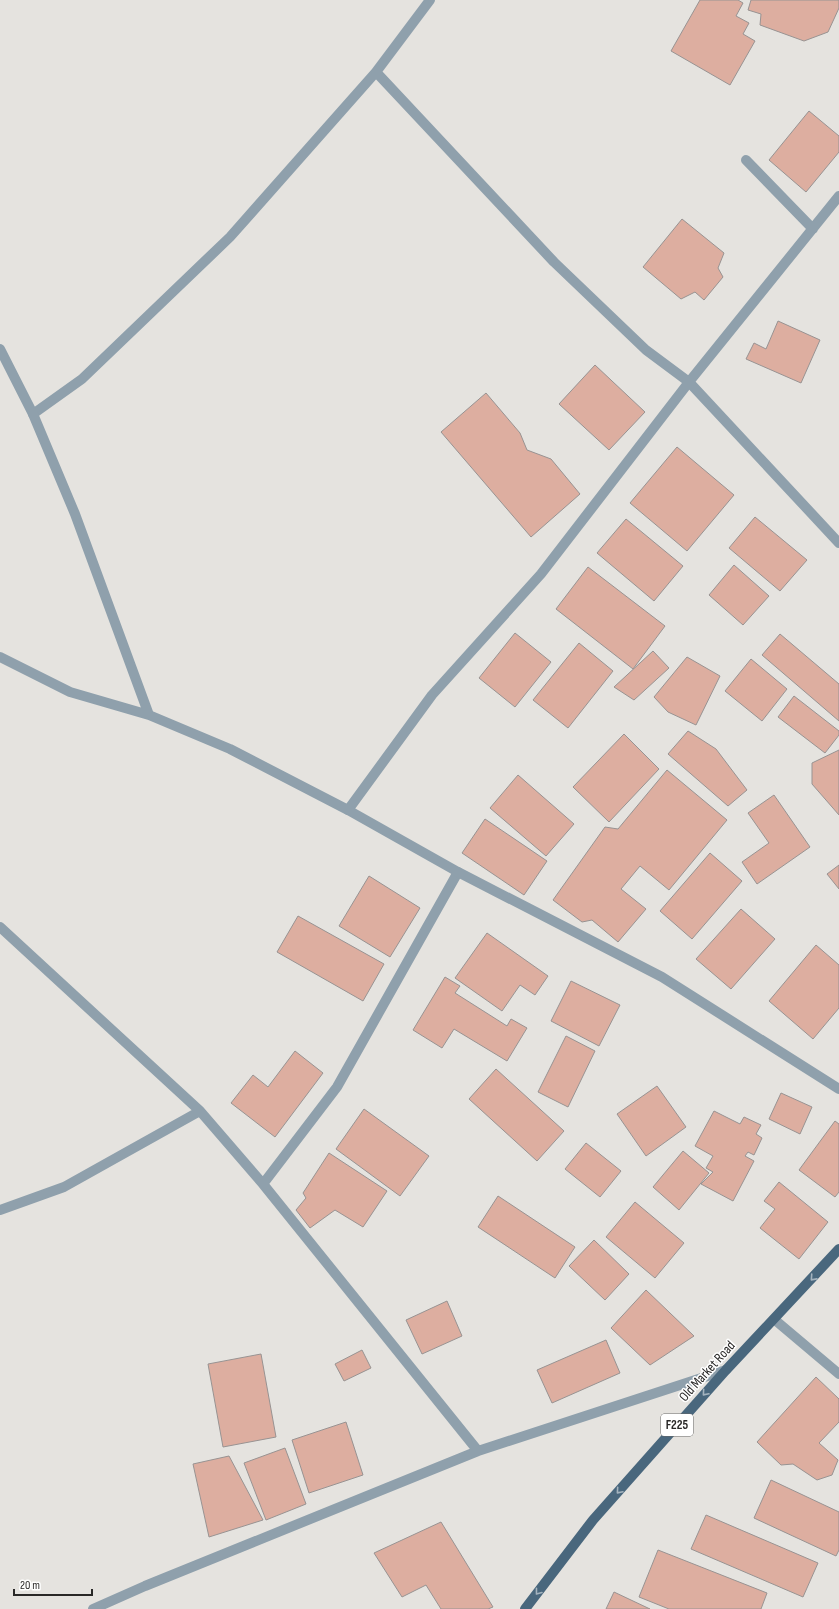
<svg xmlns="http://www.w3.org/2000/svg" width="839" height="1609" font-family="'Sofia Sans Condensed',sans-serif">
<rect width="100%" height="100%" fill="#e5e3df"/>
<path fill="#ddaea0" stroke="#989392" d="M700,0H738L743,3L736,16L749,23L743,34L755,41L730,85L671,51Z
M751,0H839V8L828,32L804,41L760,25L761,14L748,10Z
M809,111L839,136V152L806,192L769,160Z
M682,219L724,253L718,268L723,277L704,300L695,292L681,299L643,267Z
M778,321L820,340L801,383L746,359L754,343L766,349Z
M595,365L645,412L609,450L559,404Z
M486,393L520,433L527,450L551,459L580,494L531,537L441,432Z
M677,447L734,495L687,551L630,503Z
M755,517L807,560L780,591L729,548Z
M626,519L683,566L654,601L597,553Z
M734,565L769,596L743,625L709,595Z
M588,567L665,626L633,669L556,609Z
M515,633L551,662L515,707L479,678Z
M780,634L839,684V721L762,655Z
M579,643L613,671L568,728L533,700Z
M653,651L669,668L634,700L614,687Z
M687,657L720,676L696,725L668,712L654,697Z
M751,659L787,689L762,721L725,691Z
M794,696L839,731V735L825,753L778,717Z
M688,731L716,749L747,790L728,806L668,754Z
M624,734L659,769L609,822L573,787Z
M839,750V815L812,784V763Z
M667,770L727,820L669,890L640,866L621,889L646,909L618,942L592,920L582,922L553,900L605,827L618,829Z
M518,775L574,824L546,856L490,808Z
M774,795L810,847L757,884L742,862L769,843L748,813Z
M485,819L547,861L524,895L462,853Z
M710,853L742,881L692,939L660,911Z
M839,865V889L827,874Z
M369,876L420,908L390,957L339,926Z
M741,909L775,939L731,989L696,959Z
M298,916L384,964L363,1001L277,952Z
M487,933L548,976L535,995L520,985L502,1011L455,978Z
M816,945L839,965V1008L813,1039L769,1001Z
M445,977L460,986L455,993L507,1026L511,1019L527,1028L507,1061L454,1029L442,1048L413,1030Z
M571,981L620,1005L599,1046L551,1021Z
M566,1036L595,1051L568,1107L538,1092Z
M295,1051L323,1073L275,1137L231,1103L253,1075L268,1087Z
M496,1069L564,1131L537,1161L469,1099Z
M657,1086L686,1127L646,1156L617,1114Z
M781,1093L812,1107L800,1134L769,1119Z
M364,1109L429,1156L400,1196L336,1149Z
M714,1111L740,1124L744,1117L761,1125L756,1134L762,1138L754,1155L748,1152L745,1156L754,1161L733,1201L701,1184L713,1172L706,1168L713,1156L695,1146Z
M835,1121L839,1124V1192L835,1197L799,1170Z
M586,1143L621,1171L600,1197L565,1169Z
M683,1151L709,1173L679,1210L653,1187Z
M329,1153L387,1191L363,1227L335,1210L310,1228L296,1210L306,1198L303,1193Z
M779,1182L828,1222L799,1259L760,1228L775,1209L764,1201Z
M498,1196L575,1247L555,1278L478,1227Z
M635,1202L684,1243L655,1278L606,1237Z
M594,1240L629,1274L605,1300L569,1266Z
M646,1290L694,1336L650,1365L611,1328Z
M447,1301L462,1336L422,1354L406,1320Z
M606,1340L620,1373L552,1403L537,1370Z
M362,1350L371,1368L344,1381L335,1364Z
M261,1354L276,1437L223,1447L208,1364Z
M816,1377L839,1399V1422L819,1443L838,1460L832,1475L817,1480L793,1464L781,1465L757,1442Z
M346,1422L363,1475L309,1493L292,1440Z
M285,1448L306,1504L266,1520L244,1463Z
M229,1456L263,1520L209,1537L193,1464Z
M771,1480L839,1512V1550L836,1556L754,1518Z
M706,1515L818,1563L803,1597L691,1549Z
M441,1522L493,1607L488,1609H441L426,1585L402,1597L374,1553Z
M658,1550L767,1593L761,1609H669L639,1597Z
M614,1592L650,1609H606Z"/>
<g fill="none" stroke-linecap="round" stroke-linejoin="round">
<path stroke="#8fa0ac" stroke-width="10" d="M376,72L554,262L646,350L689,382L839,543
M746,160L813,229
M33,414L82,379L230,237L376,72L430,0
M348,810L432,695L541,574L689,382L839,196
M0,927L200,1111L263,1184L478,1451
M263,1184L337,1087L458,872
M0,1210L64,1187L200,1111
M775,1320L839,1374
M93,1609L145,1586L478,1451L726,1370"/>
<path stroke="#8fa0ac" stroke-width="10" d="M0,349L33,414L75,514L149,715
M0,657L70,692L149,715L230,749L348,810L458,872L662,977L839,1089"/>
<path stroke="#49677d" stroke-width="10" d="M525,1609L593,1520L726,1370L839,1249"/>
</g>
<defs><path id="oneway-chevron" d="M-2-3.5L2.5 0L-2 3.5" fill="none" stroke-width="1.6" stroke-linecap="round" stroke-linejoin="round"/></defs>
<g stroke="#a4b3be">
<use href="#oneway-chevron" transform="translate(813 1278) rotate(132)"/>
<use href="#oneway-chevron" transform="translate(705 1393) rotate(131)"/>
<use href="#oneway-chevron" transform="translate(619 1491) rotate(131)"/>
<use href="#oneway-chevron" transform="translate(538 1592) rotate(128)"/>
</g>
<g text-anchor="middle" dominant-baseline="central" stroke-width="3" stroke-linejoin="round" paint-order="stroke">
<rect fill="#fff" stroke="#696868" stroke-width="1" x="661" y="1414" width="32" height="22" rx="3"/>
<g font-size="13" font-weight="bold" fill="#292827">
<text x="677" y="1425">F225</text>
</g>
<g font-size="14" fill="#292827" stroke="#fff">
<text transform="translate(707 1371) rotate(-48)">Old Market Road</text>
</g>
</g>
<path d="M14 1589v6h78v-6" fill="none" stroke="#292827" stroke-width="2"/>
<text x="20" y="1589" font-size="12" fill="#292827" stroke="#ffffff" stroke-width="3" paint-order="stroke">20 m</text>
</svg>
